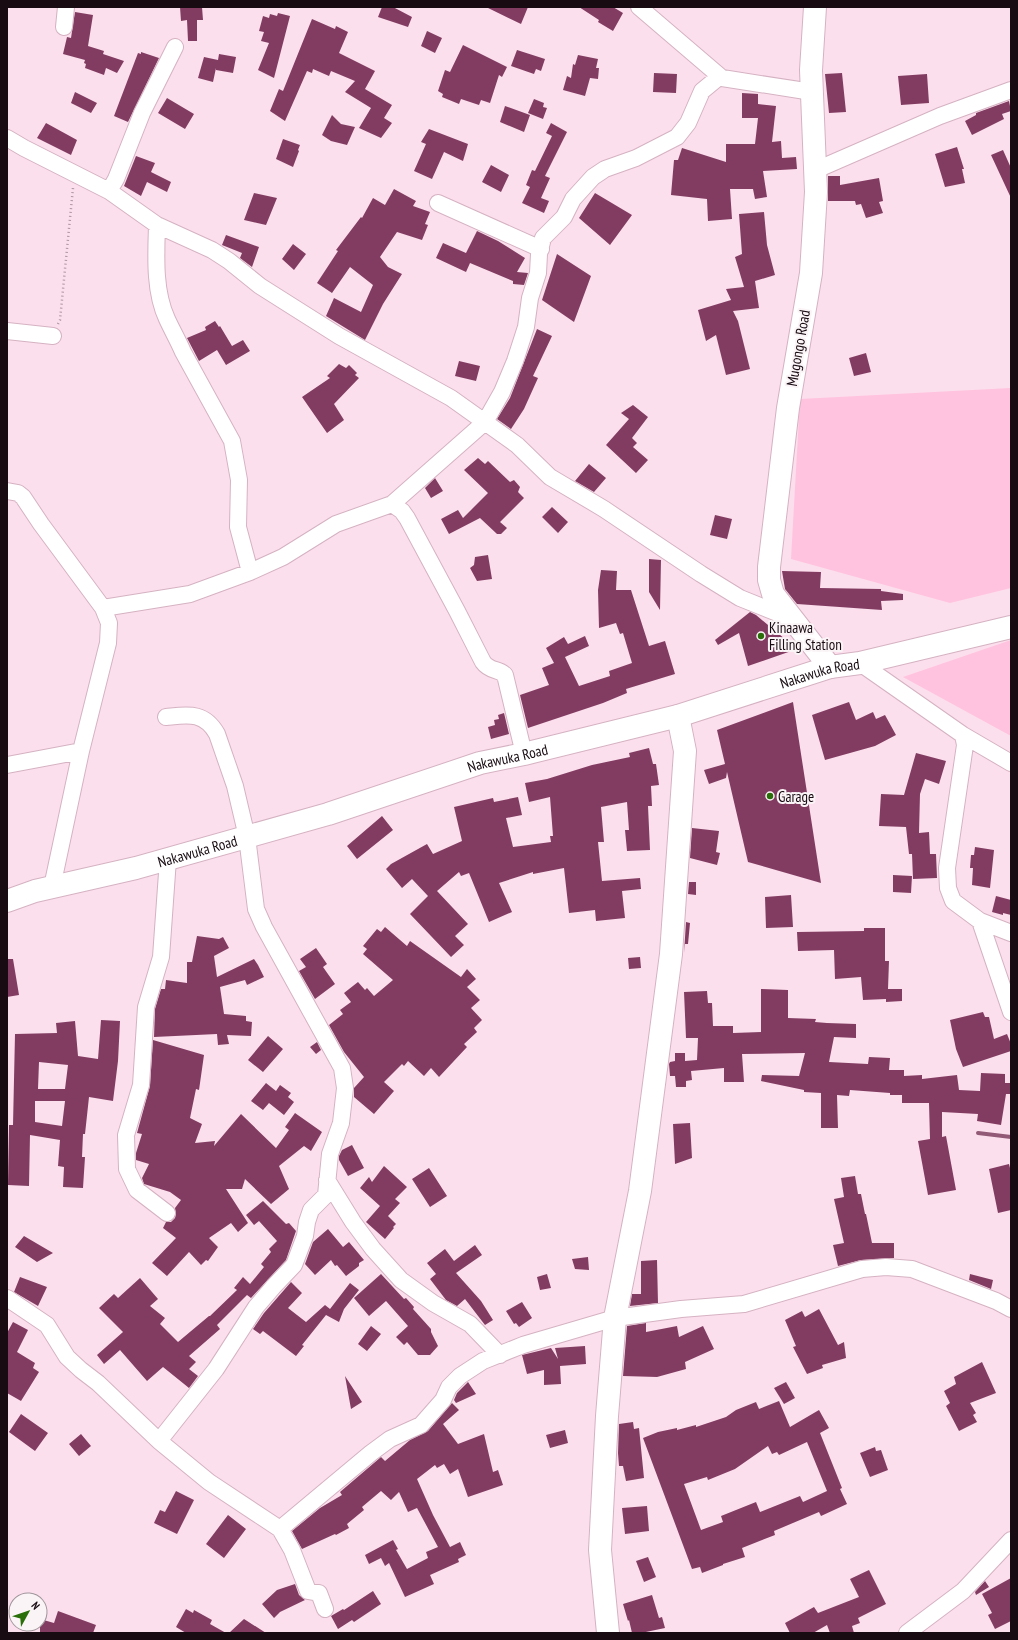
<svg xmlns="http://www.w3.org/2000/svg" width="1018" height="1640" font-family="'PT Sans Narrow',sans-serif">
<rect width="100%" height="100%" fill="#fcdfed"/>
<path fill="#ffc3df" d="M1011,388V588L950,603L791,559L800,399Z
M1011,640V736L903,677Z"/>
<g fill="none" stroke-linecap="round" stroke-linejoin="round">
<path stroke="#935a77" stroke-width="4" d="M978,1133L1011,1137"/>
</g>
<path fill="#823c62" fill-rule="evenodd" d="M180,7H202L203,20H197V41H188L187,20L181,21Z
M382,7H393L412,17L408,27L378,17Z
M486,7H528L521,24Z
M579,7H613L623,13L613,31L598,22L599,20Z
M75,12L93,15L88,46L104,51L103,54L124,61L117,73L106,68L104,75L85,68L86,64L84,63L85,60L63,54L67,37L71,38Z
M278,13L290,16L274,78L258,70L269,43L261,41L264,32L259,31L263,16L269,18L270,14L277,16Z
M312,19L335,29L336,26L348,32L339,53L375,71L365,89L392,105L384,118L392,123L381,138L359,128L371,108L345,92L355,81L331,71L329,76L313,69L312,73L307,71L285,121L270,111L279,89L283,91Z
M427,31L442,38L435,53L421,46Z
M463,45L507,67L502,77L499,75L490,103L481,100L479,105L461,99L459,104L442,97L443,94L438,91L445,70L450,72Z
M517,50L545,59L541,71L536,69L534,74L511,66Z
M141,52L159,58L128,122L114,116L138,53L141,54Z
M219,54L236,57L233,73L216,70V68L213,82L198,78L204,57L218,60Z
M578,55L598,59L596,68H599L598,79L590,78L585,96L563,90L567,76L571,78L573,64L575,65Z
M654,73L677,74L676,93L653,92Z
M842,73L846,112L829,113L825,74Z
M927,74L929,103L901,105L898,76Z
M75,92L97,103L91,113L71,103Z
M742,93L758,94V104L776,106L772,142L781,141L782,158L796,157L797,169L763,171L767,197L755,199L753,189H730L732,219L708,221L707,199L671,195L674,160H678L682,148L726,162V144H755L758,118H742Z
M167,98L194,114L185,129L158,113Z
M534,99L544,103L543,107L547,108L543,119L528,113Z
M1009,101L1011,111L1002,114L1004,119L972,135L965,121L976,115V113Z
M505,106L530,115L524,132L500,122Z
M332,115L341,124L355,127L347,145L331,141L322,135Z
M46,123L77,140L71,155L37,138Z
M551,123L567,132L545,176L550,178L541,198L549,201L544,213L522,203L530,187L526,185L532,170L535,171L552,136L546,133Z
M429,129L468,144L463,161L444,152L432,179L414,171L426,144L421,142Z
M283,139L300,145L298,150L299,151L293,167L276,159Z
M957,147L964,169H962L965,183L945,187L935,154Z
M1003,150L1011,168V198L991,155Z
M136,156L155,163L151,172L171,182L167,192L147,182L141,196L124,186Z
M491,165L509,175L501,192L482,182Z
M828,176H840V185L879,178L883,201L879,202L883,213L866,218L861,204L856,205L855,201H828Z
M394,189L416,201L413,206L430,212L425,224L428,225L422,240L397,232L380,257L388,267L402,274L383,304L365,340L326,316L334,298L361,312L373,285L350,267L332,293L317,283L338,251L336,250L361,217L362,218L373,198L385,205Z
M254,193L277,198L266,225L244,220Z
M595,193L632,215L610,245L579,218Z
M764,212L767,245L775,275L755,281L759,308L733,311L738,321L750,369L726,375L716,335L706,341L698,310L731,300L726,289L744,287L735,257L742,254L739,214Z
M477,231L498,241L525,258L517,272L528,273L524,285L513,284V281L470,263L466,272L436,258L443,243L466,253Z
M226,235L259,247L252,267L240,258L242,253L222,245Z
M293,244L306,254L294,270L282,259Z
M557,254L591,276L574,322L542,300Z
M215,321L219,327L220,326L232,346L243,340L250,351L226,365L217,350L199,361L187,338L206,330L205,327Z
M537,329L552,336L533,376L538,378L524,409L511,429L497,419L510,398Z
M866,353L871,372L854,376L849,358Z
M459,361L480,366L476,381L455,376Z
M339,364L346,368L349,365L357,373L355,375L359,378L334,404L344,420L327,433L302,397L330,378L327,376Z
M633,405L648,417L632,438L637,443L633,447L648,460L636,473L606,445L629,419L621,413Z
M478,458L485,464L488,461L510,482L514,480L520,487L518,492L524,498L500,522L507,528L501,534H497L480,518L449,534L441,519L458,510L463,518L488,493L464,470Z
M589,464L606,478L594,492L575,481Z
M435,478L443,491L431,498L425,488Z
M552,507L568,522L558,533L542,517Z
M715,515L732,519L727,539L710,535Z
M488,555L492,579L477,581L470,568L474,565L475,557Z
M649,559L661,560L660,610L649,592Z
M601,570L617,571L616,590H631L649,646L665,641L675,674L626,689L627,693L603,703L528,728L520,695L549,685L542,668L554,663L546,648L564,637L568,644L585,636L589,646L565,657L579,686L610,676L609,671L632,663L623,633L620,634L616,623L599,628L598,590Z
M782,571L821,572L820,588L881,589V591L903,594V600L881,601L882,610L797,604L785,589Z
M750,612L756,615L797,649L748,666L739,633L718,645L715,640Z
M793,702L797,728L821,883L748,862L727,772L726,778L709,784L704,770L725,764L717,730Z
M849,702L856,720L873,712L876,719L885,715L896,735L875,746L825,760L812,715Z
M504,713L509,734L491,739L488,727L495,725L494,720L499,719L498,715Z
M649,748L653,764H656L659,785L651,786L652,806H648L650,850L627,851L625,830H629L627,802L601,807L604,842H598L602,881L640,878L641,889L622,891L625,918L596,921L595,910L569,913L564,868L533,874V872L499,883L512,912L489,922L469,873L461,876L459,872L437,891L468,924L455,936L464,945L451,957L410,914L428,896L412,879L402,888L386,869L391,864L427,844L433,854L462,841L454,807L493,798L494,802L518,797L522,815L506,818L513,847L551,842L550,836H553L550,797L529,802L525,783L547,779L592,765L630,757L629,753Z
M916,753L946,761L939,784L925,779L920,794L919,833L929,832L930,854H936L937,878L913,879L912,854H909L906,827L879,826L881,794L904,795Z
M382,816L393,830L357,859L347,846Z
M692,828L719,831L716,852L720,853L717,865L690,858Z
M975,847L994,850L990,888L972,885L973,868H970L971,855H974Z
M893,875L912,876L911,893L893,892Z
M689,882H696V895L688,894Z
M791,895L793,927L766,928L765,897Z
M996,896L1011,900V915L1003,913V915L992,912Z
M686,922L690,923L688,944H685L684,953Z
M385,927L407,946L410,941L461,977L467,969L476,979L467,987L480,1000L471,1008L482,1020L474,1028L477,1032L464,1044L467,1047L439,1077L431,1068L424,1076L408,1061L404,1066L402,1064L384,1082L394,1091L374,1114L354,1097V1088L364,1077L344,1052L329,1025L343,1014L340,1010L351,1002L344,993L358,982L365,990L367,988L374,996L393,980L363,954L367,949L363,946L377,929L381,932Z
M864,928H885V961H889L888,989H902V1001L886,1002V999L863,1000L861,977L835,979L834,950L798,951L797,932L864,931Z
M197,936L219,939L223,937L229,948L214,956L217,977L254,959L258,965L264,977L247,985L245,980L220,987L224,1014L246,1016V1021L252,1022L251,1036L227,1035L229,1044L218,1045L217,1034L154,1037L155,1009L161,989H165L166,980L187,983V962H192Z
M316,948L327,964L323,967L335,984L315,999L299,971L306,967L300,959Z
M640,957L641,968L629,969L628,958Z
M7,959H13L19,995L7,997Z
M761,989L788,990V1018L816,1019L815,1022L827,1023L856,1024V1038L834,1037L829,1062L868,1064L869,1057L890,1058L889,1070H904V1076L922,1075V1079L957,1075L959,1090L980,1091L981,1073L1005,1074V1083H1011L1010,1094H1006L1001,1125L977,1121L978,1114L942,1112V1137L946,1136L956,1190L928,1195L918,1141L930,1139L929,1103H902V1095H890V1093L850,1090L849,1096L837,1095L838,1128H821V1093L804,1092V1090L761,1081L762,1075L799,1076L805,1053L742,1054L744,1082H724V1068L691,1071L692,1080L686,1081V1087H676L675,1076H670L669,1064L670,1062L675,1061V1053H685V1061L697,1060L698,1038H686L684,992L707,991L708,1003H712L713,1026H733V1033L761,1032Z
M983,1012L985,1017H989L994,1039L1007,1034L1011,1044V1051L963,1067L956,1049L950,1020Z
M101,1020L120,1021L118,1061L113,1101L89,1097L85,1134H83L82,1157H85L83,1188L63,1187L64,1167L58,1166L60,1140L30,1135L29,1186L8,1185L9,1125H13L15,1034L57,1033L56,1023L75,1021L78,1056L98,1059ZM39,1062L68,1065L65,1089H38ZM35,1101H65L62,1126L35,1122Z
M268,1036L283,1049L263,1072L248,1060Z
M153,1040L204,1055L199,1090L196,1089L190,1118L202,1124L195,1143L215,1141L214,1146L241,1114L276,1148L289,1130L285,1127L295,1113L322,1132L311,1151L304,1146L279,1166L289,1189L271,1204L245,1179L242,1189H226L248,1223L238,1232L231,1223L209,1238L218,1247L208,1261L206,1260L201,1265L189,1252L167,1276L152,1263L176,1238L163,1228L166,1222H171L175,1218L176,1214L175,1208L181,1200L170,1192L144,1184L142,1178L149,1164L136,1160V1153L142,1134L137,1133L150,1086Z
M317,1042L321,1050L316,1054L310,1047Z
M266,1083L276,1091L280,1085L291,1093L288,1097L294,1102L284,1115L269,1103L263,1110L251,1101Z
M690,1123L692,1158L675,1164L673,1124Z
M352,1145L364,1168L348,1176L339,1160V1156L342,1150Z
M1009,1164L1011,1172V1210L998,1213L989,1169Z
M384,1166L407,1187L395,1199L400,1203L388,1216L396,1224L393,1227L394,1228L385,1239L366,1222L380,1206L360,1188L369,1177L372,1182Z
M429,1168L447,1196L430,1207L412,1179Z
M855,1176L858,1194H861L865,1214H866L872,1243H894V1258L861,1260L838,1266L833,1245L844,1243L834,1199L844,1197L841,1178Z
M263,1201L286,1224L289,1223L296,1231L286,1260L251,1298L247,1295L217,1325L220,1329L189,1356L196,1362L189,1369L198,1376L189,1388L163,1367L147,1381L120,1350L104,1364L97,1355L123,1332L99,1308L114,1294L118,1298L140,1278L158,1299L150,1306L165,1318L160,1324L178,1342L209,1316H210L237,1290L234,1288L243,1277L250,1284L264,1267L261,1264L271,1252L269,1249L277,1241L259,1221L254,1225L246,1215Z
M328,1229L343,1247L349,1242L364,1260L359,1263V1266L346,1276L337,1265L335,1266L331,1260L315,1275L305,1264L313,1242Z
M24,1236L53,1253L37,1262L15,1247Z
M475,1245L482,1255L456,1273L481,1301L493,1320L485,1325L465,1299L457,1306L446,1300L430,1279L436,1274L427,1263L445,1249L454,1261Z
M588,1257L589,1270L575,1269L572,1259Z
M657,1260L658,1303L630,1306L632,1294H641V1261Z
M381,1274L404,1299L406,1298L414,1307L413,1309L431,1329V1332L438,1346L430,1355H418L407,1342L404,1345L396,1337L408,1326L386,1301L369,1316L354,1298Z
M547,1274L551,1288L540,1290L537,1277Z
M970,1274L993,1280L991,1289L969,1280Z
M20,1277L47,1287L38,1306L14,1292Z
M291,1282L302,1293L288,1308L306,1322L325,1305L330,1309L350,1283L359,1290L344,1309L339,1322L326,1315L302,1345L304,1346L296,1356L263,1331L260,1334L253,1329L264,1313Z
M522,1302L532,1318L519,1327L516,1323L514,1324L506,1311Z
M819,1309L838,1345L844,1342L846,1358L822,1365L823,1368L807,1374L793,1347L796,1346L785,1320L802,1311L805,1317Z
M13,1322L28,1330L17,1352L35,1363L33,1368L39,1372L21,1401L7,1393V1333Z
M646,1323V1332L677,1326L679,1337L703,1326L714,1349L685,1362L686,1369L657,1377L623,1376L627,1326Z
M371,1326L381,1334L367,1351L358,1344Z
M585,1346L586,1364L560,1366L561,1384L544,1385V1370L527,1374L522,1355L551,1348L558,1359L555,1348Z
M982,1362L996,1393L970,1403L976,1413L973,1415L977,1422L959,1431L946,1406L950,1403L944,1391L956,1384L954,1377Z
M345,1376L362,1402L351,1409Z
M468,1382L476,1394L456,1403L454,1400L457,1393Z
M786,1382L795,1398L784,1404L774,1388Z
M779,1401L790,1427L819,1410L829,1428L820,1433L842,1488L840,1489L847,1504L821,1516L819,1512L774,1531L775,1535L742,1548L745,1557L723,1564V1565L702,1573L700,1567L692,1569L643,1438L658,1432L677,1428V1430L696,1425V1427L726,1417L736,1410L756,1402L759,1409ZM807,1442L827,1491L803,1502L800,1496L760,1512L756,1502L721,1516L723,1522L701,1530L684,1484L707,1477L708,1480L735,1469L768,1446L772,1454L777,1452L779,1455Z
M452,1403L459,1410L443,1424L458,1444L484,1434L493,1472L498,1470L503,1485L468,1497L458,1469L450,1474L444,1464L437,1468L435,1465L417,1479L433,1515L450,1547L460,1542L466,1555L458,1559L459,1562L430,1575L434,1584L405,1597L389,1563L385,1566L381,1558L369,1564L365,1555L393,1540L398,1549L396,1550L407,1569L428,1558L426,1552L438,1547L417,1508L408,1512L399,1492L391,1500L381,1491L362,1507L364,1510L347,1524L349,1528L336,1535L335,1534L302,1549L292,1531L320,1508L342,1495L340,1492L381,1457L385,1461L410,1440L428,1431Z
M21,1414L48,1433L35,1451L9,1432Z
M633,1422L634,1429L639,1428L644,1478L626,1481L623,1466H619L618,1453L619,1424Z
M565,1430L568,1443L550,1448L546,1435Z
M81,1434L91,1446L79,1456L69,1444Z
M875,1447L876,1451L881,1450L888,1470L870,1477L860,1453Z
M176,1491L194,1500L177,1534L154,1523L160,1510L165,1512Z
M647,1506L649,1531L625,1534L622,1508Z
M228,1515L246,1529L224,1558L206,1544Z
M648,1557L656,1577L644,1582L636,1561Z
M869,1570L886,1604L858,1618L860,1623L852,1626L854,1633H830L827,1625L813,1633H790L785,1623L814,1607L818,1613L859,1597L850,1579Z
M1011,1578V1621L995,1629L988,1615L992,1613L982,1594Z
M985,1581L989,1587L976,1595L975,1592Z
M295,1584L299,1595L305,1600L280,1612L274,1618L262,1604L277,1590Z
M373,1591L381,1604L354,1622L352,1620L338,1629L331,1616L343,1609L344,1610Z
M652,1595L659,1618L662,1617L665,1628L641,1633H632L629,1620L628,1621L623,1604Z
M186,1609L193,1613L194,1610L212,1620L210,1624L226,1633H186L176,1627Z
M58,1611L96,1625L93,1633H40V1619L54,1623Z
M244,1619L266,1633H229Z"/>
<g fill="none" stroke-linecap="round" stroke-linejoin="round">
<g stroke="#d5b2c2" stroke-width="18">
<path id="street" d="M639,7L722,78L812,92
M64,27L66,7
M7,138L24,148L109,191L157,225L212,250L229,261L260,286L339,336L451,398L517,445L550,477L604,509L701,574L740,598L790,618
M816,170L940,116L1011,90
M109,191L116,179L142,113L175,47
M438,203L541,249
M157,225C156,256 154,291 167,319C172,330 178,340 183,352L232,441L239,480L238,527L250,572
M7,331L53,336
M7,491L18,493L23,497L41,524L103,608L109,623L108,643L81,751L52,887
M392,504L485,422L502,392L515,361L526,327L530,298L538,273L539,254L543,238L564,217L573,199L593,177L605,169L636,158L677,137L688,123L702,91L719,77
M103,608L190,594L250,572L283,557L336,524L392,504L402,511L407,518L457,611L483,662C490,672 498,668 505,675L524,754
M860,663L963,735L965,745L947,868L948,888L953,901L980,921L1011,933
M963,735L1011,763
M7,765L81,751
M980,921L1011,1012
M327,1180L353,1222L373,1249L401,1280L433,1303L470,1324L500,1355
M167,1213L137,1190L127,1169L126,1135L141,1085L146,1007L161,957L168,859
M7,1298L47,1325L67,1357L81,1370L98,1383L159,1441L209,1482L280,1529L292,1550L308,1591L319,1593L325,1609
M159,1441L216,1369L256,1307L274,1286L294,1265L305,1236L307,1222L311,1210L326,1195L330,1154L341,1123L345,1088L342,1068L264,927L256,909L247,837L235,786L217,734C204,711 187,715 166,717
M280,1529L371,1453L390,1439L421,1425L443,1400L449,1387L460,1376L483,1361L523,1345L615,1318L681,1309L744,1304L862,1269L886,1267L912,1269L996,1301L1011,1309
M907,1633L963,1591L1011,1540"/>
</g>
<g stroke="#d5b2c2" stroke-width="24">
<g id="secondary">
<path d="M815,7L811,70L816,192L811,273L788,408L769,567V580L773,594L830,667"/>
<path id="s1" d="M7,901L35,891L136,868L328,814L480,763L524,754L678,716L830,667L860,663L1011,627"/>
<path d="M608,1633L600,1550L607,1416L615,1318L640,1191L671,954L685,751L678,716"/>
</g>
</g>
<path stroke="#ac95a0" stroke-width="2.5" stroke-dasharray="1 3" stroke-linecap="butt" d="M58,324L60,320L73,188"/>
<use href="#street" stroke="#fff" stroke-width="16"/>
<use href="#secondary" stroke="#fff" stroke-width="22"/>
</g>
<g fill="#296e09" stroke="#fbf4f7" stroke-width="1.5">
<circle cx="761" cy="636" r="4"/>
<circle cx="770" cy="796" r="4"/>
</g>
<g text-anchor="middle" dominant-baseline="central" stroke-width="4" stroke-linejoin="round" paint-order="stroke">
<g font-size="15" fill="#180c12" stroke="#fbf4f7">
<text transform="translate(798 348) rotate(-80)">Mugongo Road</text>
<text stroke="none"><textPath href="#s1" startOffset="845">Nakawuka Road</textPath></text>
<text stroke="none"><textPath href="#s1" startOffset="521">Nakawuka Road</textPath></text>
<text stroke="none"><textPath href="#s1" startOffset="197">Nakawuka Road</textPath></text>
</g>
<g font-size="15" fill="#180c12" stroke="#fbf4f7" text-anchor="start">
<text x="769" y="627">Kinaawa<tspan x="769" dy="17">Filling Station</tspan></text>
<text x="778" y="796">Garage</text>
</g>
</g>
<rect width="1018" height="1640" fill="none" stroke="#180c12" stroke-width="16"/>
<g transform="translate(28 1612) rotate(50)"><circle r="19" fill="#fbf4f7" stroke="#a0979b"/>
<path d="M0-3L7 15L0 10L-7 15Z" fill="#296e09"/>
<text y="-6" font-size="11" font-weight="bold" text-anchor="middle" fill="#180c12">N</text>
</g>
</svg>
